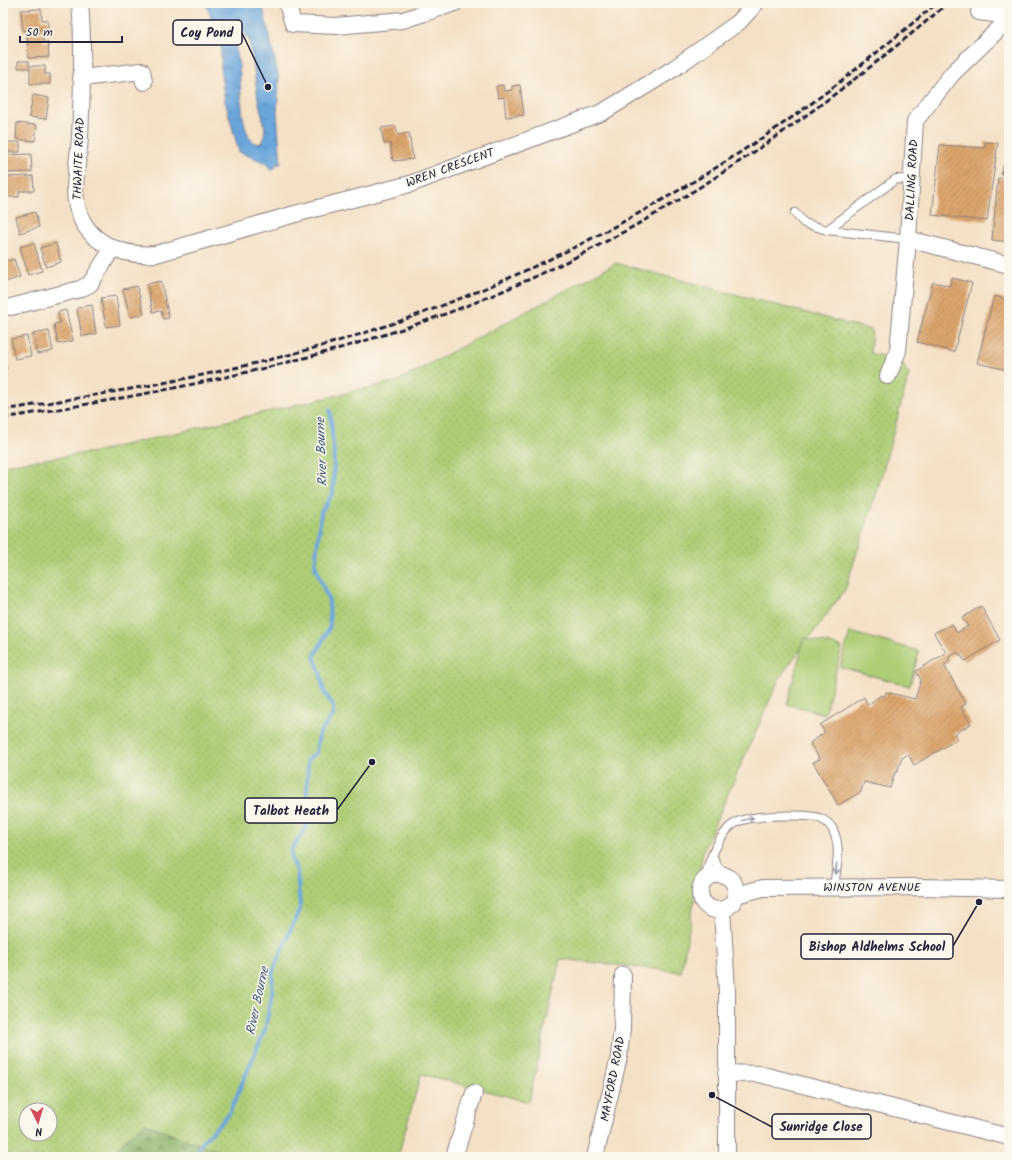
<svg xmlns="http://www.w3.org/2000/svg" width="1012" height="1160" font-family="Kalam,sans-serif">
<defs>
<pattern id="grass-dots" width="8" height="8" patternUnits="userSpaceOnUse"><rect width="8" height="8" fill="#aece76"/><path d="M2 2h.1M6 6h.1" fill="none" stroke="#95b167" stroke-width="1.8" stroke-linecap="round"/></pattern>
<pattern id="forest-firs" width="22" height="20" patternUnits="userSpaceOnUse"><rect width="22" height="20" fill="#8ab167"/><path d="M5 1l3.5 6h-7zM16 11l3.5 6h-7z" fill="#709056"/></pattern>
<pattern id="water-ripples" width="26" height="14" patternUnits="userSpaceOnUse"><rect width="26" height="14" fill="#6ba6db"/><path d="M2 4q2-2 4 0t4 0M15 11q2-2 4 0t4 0" fill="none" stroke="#5887b3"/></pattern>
<pattern id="building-hatch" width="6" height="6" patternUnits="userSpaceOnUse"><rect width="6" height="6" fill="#dca56c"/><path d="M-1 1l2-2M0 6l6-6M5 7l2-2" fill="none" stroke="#b2865a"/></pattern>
</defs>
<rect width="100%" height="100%" fill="#fbf7ec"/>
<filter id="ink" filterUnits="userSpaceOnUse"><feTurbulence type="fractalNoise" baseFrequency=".025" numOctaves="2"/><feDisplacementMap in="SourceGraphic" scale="8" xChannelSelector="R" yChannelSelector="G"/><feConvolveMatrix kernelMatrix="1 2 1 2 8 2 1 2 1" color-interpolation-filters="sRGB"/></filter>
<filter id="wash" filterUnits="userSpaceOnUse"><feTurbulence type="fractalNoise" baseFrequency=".012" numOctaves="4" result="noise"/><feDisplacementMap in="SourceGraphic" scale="16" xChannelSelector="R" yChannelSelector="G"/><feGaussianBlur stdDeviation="0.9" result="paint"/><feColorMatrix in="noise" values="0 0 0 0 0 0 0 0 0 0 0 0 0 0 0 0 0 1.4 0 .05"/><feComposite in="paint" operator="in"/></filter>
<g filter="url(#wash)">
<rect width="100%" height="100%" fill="#f4e0c5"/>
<path fill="url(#grass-dots)" stroke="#687858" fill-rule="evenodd" d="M616,263L872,330L870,353L901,361L909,375L879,485L845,590L780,677L704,848L681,972L560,959L529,1102L421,1074L398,1157H3V465L94,452L398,381ZM26,1110H50V1134H26Z"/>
<path fill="url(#forest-firs)" stroke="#566a51" d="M145,1123L178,1137L237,1157H114L122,1142Z"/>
<path fill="#aece76" stroke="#687858" d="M850,632L919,651L910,686L840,667Z
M804,638L842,647L825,714L787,704Z"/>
<path fill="url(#water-ripples)" stroke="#46648b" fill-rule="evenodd" d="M206,3H262L279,79L277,113L281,164H276L274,169L271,170L266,163L239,152L225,101L221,74V47ZM236,23L241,25L249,40L253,62L258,99L265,128L263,142L258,144C238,139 242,83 239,67C237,53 234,40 232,27Z"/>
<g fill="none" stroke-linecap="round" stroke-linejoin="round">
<path stroke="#6ba6db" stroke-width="4" d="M195,1157L202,1142L229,1114L265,1030L272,993L273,971L300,908L297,870L291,858V850L306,828L308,759L316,753L319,734L333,715V705L324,692L320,672L314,657L330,626L329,601L315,566L321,512L333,493L334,453L330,410"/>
</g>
<g id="blocks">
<path fill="url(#building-hatch)" d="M41,9L42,20H48V29L23,31L21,10Z
M43,33V42H48L49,57L28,58L27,34Z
M18,61H29V66H45V74H50V84H30V68H18Z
M503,85L504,91L512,90V86L520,85L524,115L506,117L504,97L498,98L496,86Z
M33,95L49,98L46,119L29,117Z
M17,123L37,125L35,141L16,139Z
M396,126L398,135L409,133L413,159L393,161L390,143L384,144L381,128Z
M6,142H20V152H5Z
M985,142L998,143L987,221L932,215L940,145L985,148Z
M31,154L32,172L3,173V155Z
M1005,161L1009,162V176L1001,174Z
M33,176L34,191H19V197H3V177Z
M998,178L1009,179V242L992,240Z
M35,212L39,227L20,233L16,217Z
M34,243L42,271L28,275L20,247Z
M56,243L61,262L46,267L40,248Z
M14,259L20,277L5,282L3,277V262Z
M952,278L972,283L954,352L917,342L933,282L950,286Z
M161,281L169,318L163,319L161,311L153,312L147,284Z
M137,286L144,314L130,317L123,289Z
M116,296L120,325L106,327L101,298Z
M994,296L1009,300V362L1007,370L977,363Z
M92,305L96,334L82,336L77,308Z
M66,310L73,341L58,344L54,324L60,323L58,312Z
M49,331L53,351L37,354L33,334Z
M27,336L31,356L15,359L11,339Z
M3,352L7,369L3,370Z
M981,606L1000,640L965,661L958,652L948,658L950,661L944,665L966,704L961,707L971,724L954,734L958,739L914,765L908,754L902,758L897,772H895L890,788L864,782L861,792L838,805L813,762L820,759L810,743L825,732L820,725L864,697L868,705L881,695L885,697L886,692L915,699L921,680L916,671L946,653L934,633L952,624L957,633L968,626L962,618Z"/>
</g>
</g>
<g filter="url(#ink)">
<use href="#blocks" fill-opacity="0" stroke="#8b8180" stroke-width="1"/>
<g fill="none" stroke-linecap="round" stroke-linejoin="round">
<g stroke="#8b8180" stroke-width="10">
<path id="service" d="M795,213L804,223L827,230L908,239
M827,230L896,179L913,180
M713,857L722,875
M706,879C707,862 721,830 737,822C751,815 809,813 822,819C827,822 831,825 833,830C842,848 836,869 834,887"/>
</g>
<g stroke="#8b8180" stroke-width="18">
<path id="minor" d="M80,3C84,45 82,95 80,137C79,158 71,190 78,210C88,244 123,257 156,254L295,214L410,184L603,112L673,69L739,22L756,3
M287,3L293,24L336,26L403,20L455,3
M979,12L1009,16
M81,78L142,71L144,82
M908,239L1009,265
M11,307L80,289L90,284L112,249
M888,376L898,351L908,239L915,121L952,74L1009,19
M700 892a18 18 0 1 1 36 0a18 18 0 1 1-36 0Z
M736,895L763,888L919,887L1009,889
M722,910L727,991V1157
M726,1073L759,1074L1009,1137
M454,1157L474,1093
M595,1157L619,1057L622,1028L623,975"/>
</g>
<use href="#service" stroke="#fff" stroke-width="8"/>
<use href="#minor" stroke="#fff" stroke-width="16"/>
<path stroke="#22223b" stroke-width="3" stroke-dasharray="6 3" stroke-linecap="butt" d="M3,410C124,391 246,371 364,333C512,286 653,213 781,125C835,88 886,45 937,3
M3,418C149,395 294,368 434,318C624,250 796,133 948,3"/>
</g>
<defs><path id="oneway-shaft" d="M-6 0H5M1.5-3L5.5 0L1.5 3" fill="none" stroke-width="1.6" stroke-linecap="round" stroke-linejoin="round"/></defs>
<g stroke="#9c9ca7">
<use href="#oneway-shaft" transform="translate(748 819) rotate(-14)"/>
<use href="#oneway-shaft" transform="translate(836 869) rotate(97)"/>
</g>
</g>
<g text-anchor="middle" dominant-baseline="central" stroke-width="3" stroke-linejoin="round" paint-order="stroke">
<g font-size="12" fill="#22223b" stroke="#fbf7ec">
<text transform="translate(79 159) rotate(-88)">THWAITE ROAD</text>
<text transform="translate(450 168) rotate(-20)">WREN CRESCENT</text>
<text transform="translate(912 180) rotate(-87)">DALLING ROAD</text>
<text x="872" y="887">WINSTON AVENUE</text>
<text transform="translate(613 1079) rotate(-79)">MAYFORD ROAD</text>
</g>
<g font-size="13" font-style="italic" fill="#3f577b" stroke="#fbf7ec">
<text transform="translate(322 452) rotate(-92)">River Bourne</text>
<text transform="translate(258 1001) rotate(-78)">River Bourne</text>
</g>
</g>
<path fill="none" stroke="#22223b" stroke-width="1.5" d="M268 87L242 33M372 762L337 810M979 902L953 946M712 1095L772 1127"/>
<g fill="#22223b" stroke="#fbf7ec" stroke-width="1.5">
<circle cx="268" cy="87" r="4"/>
<circle cx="372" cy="762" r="4"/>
<circle cx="979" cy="902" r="4"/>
<circle cx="712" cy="1095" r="4"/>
</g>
<g fill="#fbf7ec" stroke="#22223b" stroke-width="1.5">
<rect x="173" y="20" width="69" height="25" rx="4"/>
<rect x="245" y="798" width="92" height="25" rx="4"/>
<rect x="801" y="934" width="152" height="25" rx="4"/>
<rect x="772" y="1114" width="99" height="25" rx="4"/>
</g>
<g font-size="13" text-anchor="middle" font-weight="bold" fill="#22223b">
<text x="207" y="37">Coy Pond</text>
<text x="291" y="815">Talbot Heath</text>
<text x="877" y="951">Bishop Aldhelms School</text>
<text x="821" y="1131">Sunridge Close</text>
</g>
<rect width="1012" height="1160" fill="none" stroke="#fbf7ec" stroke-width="16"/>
<g transform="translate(38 1122) rotate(175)"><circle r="19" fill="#fbf7ec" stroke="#a4a2a5"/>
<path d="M0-3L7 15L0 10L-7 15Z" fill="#d1495b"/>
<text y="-6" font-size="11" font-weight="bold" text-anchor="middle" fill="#22223b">N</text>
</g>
<path d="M20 36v6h102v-6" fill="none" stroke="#22223b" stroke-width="2"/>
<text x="26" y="36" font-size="12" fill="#22223b" stroke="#fbf7ec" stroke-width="3" paint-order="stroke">50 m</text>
</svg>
